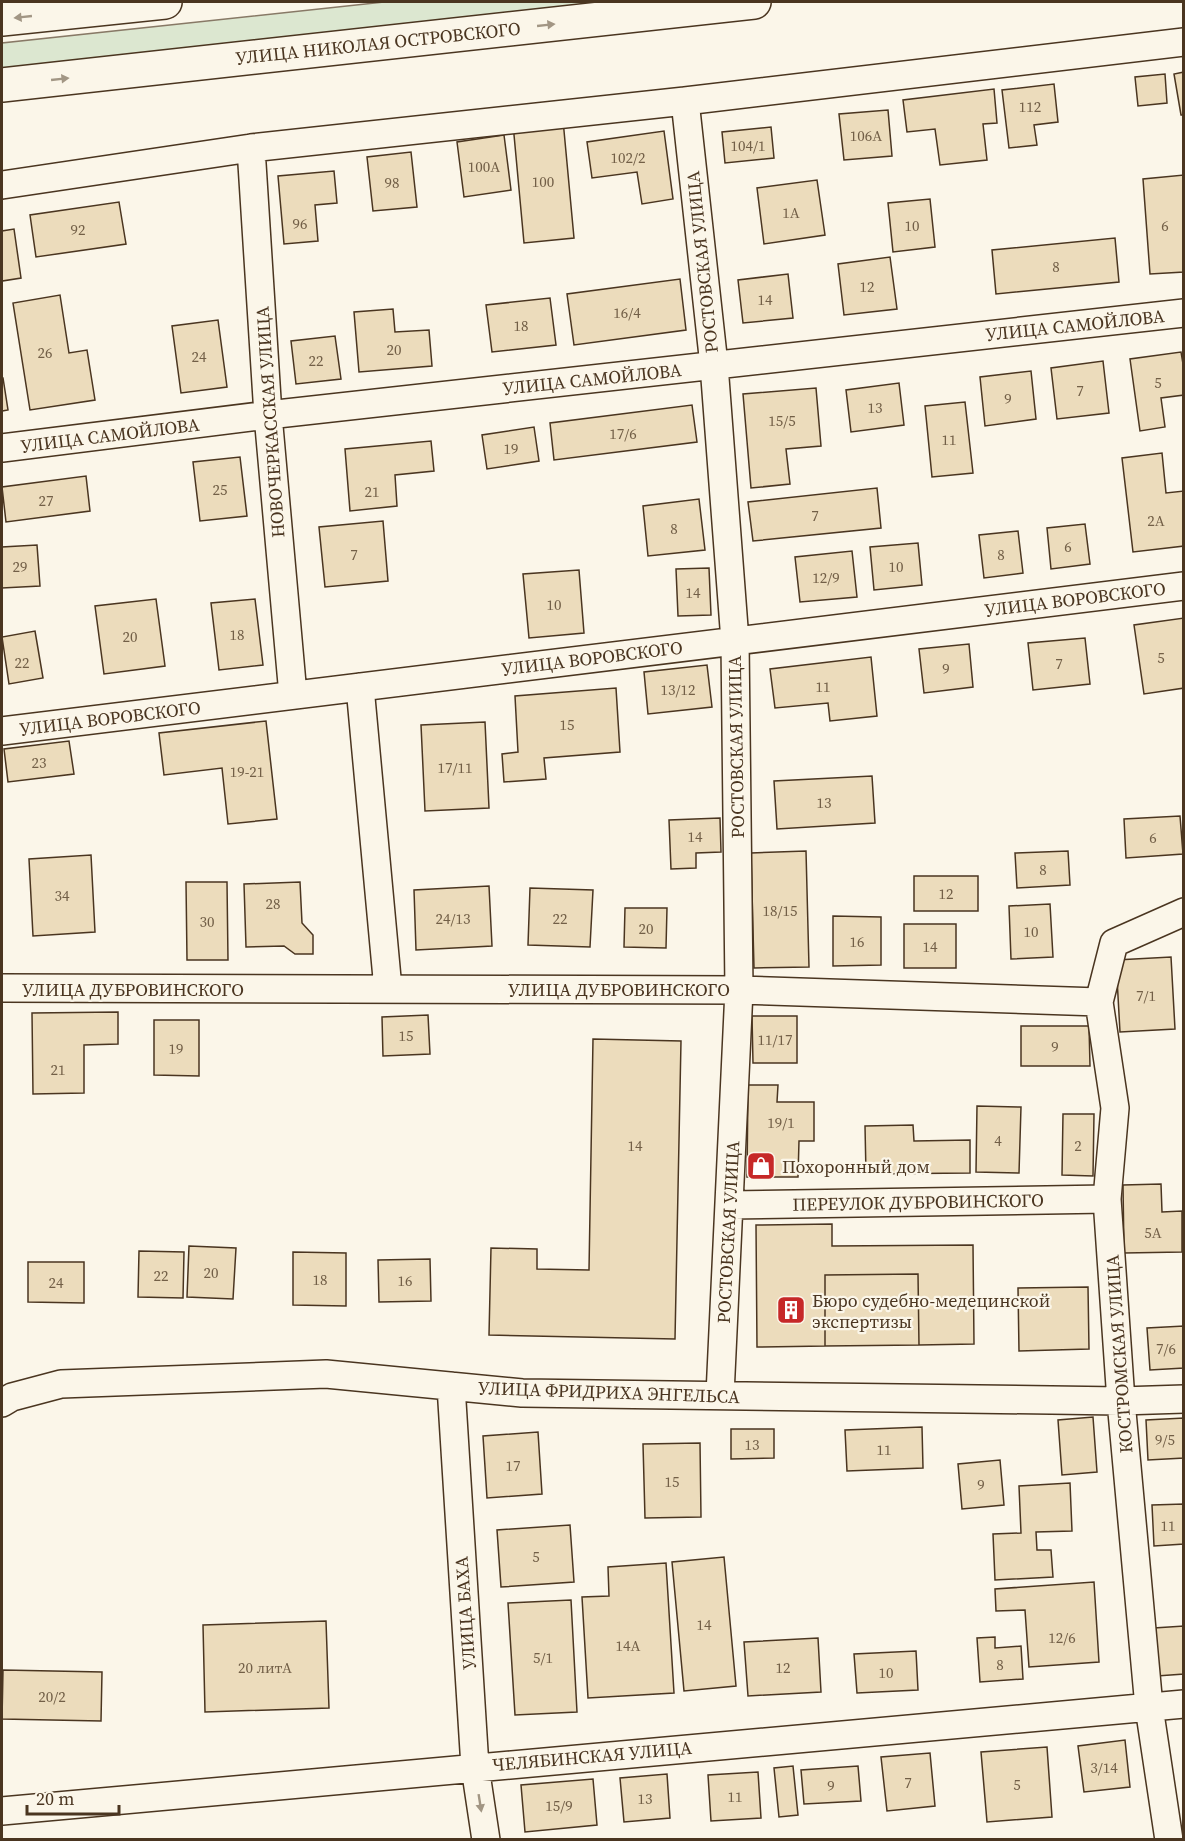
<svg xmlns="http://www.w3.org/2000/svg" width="1185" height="1841" font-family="'Source Serif 4',serif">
<rect width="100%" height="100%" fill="#fbf6e9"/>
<path fill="#dce7d0" stroke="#887966" stroke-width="1.5" d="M384,2H709L2,76V43Z"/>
<path fill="#ecdcbc" stroke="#4a3520" stroke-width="1.5" d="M1184,72V115H1181L1174,74Z
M1165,74L1167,103L1138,106L1135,77Z
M1054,84L1058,122L1034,125L1037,145L1009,148L1002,90Z
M994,89L997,123L983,124L987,160L940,165L935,129L907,132L903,100Z
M888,110L892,156L844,160L839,114Z
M563,120L574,238L524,243L513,124Z
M771,127L774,158L725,163L722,132Z
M664,131L673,199L642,204L637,172L592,178L587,142Z
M504,135L511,190L464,197L457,142Z
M411,152L417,207L373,211L367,157Z
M334,171L337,203L315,205L318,241L284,244L278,176Z
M1184,175V272L1150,274L1143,179Z
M817,180L825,235L764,244L757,188Z
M930,199L935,247L893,252L888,203Z
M119,202L126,244L36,257L30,215Z
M14,229L21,278L2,281V231Z
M1115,238L1119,282L996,294L992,250Z
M890,257L897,309L844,315L838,264Z
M788,274L793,318L743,323L738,280Z
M680,279L686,330L574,345L567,294Z
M60,295L69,353L87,350L95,400L30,410L13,303Z
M550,298L556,345L492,352L486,305Z
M393,309L395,332L429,330L432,366L359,372L354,312Z
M218,320L227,387L181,393L172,326Z
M335,336L341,379L296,384L291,341Z
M1181,352L1184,370V395L1161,398L1165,427L1140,431L1130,359Z
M1103,361L1109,413L1057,419L1051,368Z
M1031,371L1036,419L985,426L980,377Z
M2,378H3L8,410L2,411Z
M899,383L904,425L851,432L846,390Z
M816,388L821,446L786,449L790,484L751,488L743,394Z
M965,402L973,473L932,477L925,406Z
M692,405L697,442L554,460L550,423Z
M534,427L539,461L487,469L482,435Z
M431,441L434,471L395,475L397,506L350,511L345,449Z
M1162,453L1166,493L1184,491V546L1133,552L1122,458Z
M240,457L247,516L200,521L193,462Z
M86,476L90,511L6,522L2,487Z
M877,488L881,528L753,541L748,502Z
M699,499L705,550L648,556L643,506Z
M383,521L388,581L325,587L319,527Z
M1085,524L1090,564L1051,569L1047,528Z
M1018,531L1023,573L984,578L979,535Z
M918,543L922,585L874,590L870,547Z
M37,545L40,586L2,588V547Z
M852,551L857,597L800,602L795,557Z
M709,568L711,615L678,616L676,569Z
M579,570L584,633L529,638L523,574Z
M156,599L165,666L104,674L95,606Z
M255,599L263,665L219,670L211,603Z
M1184,618V688L1144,694L1134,625Z
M35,631L43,678L9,684L2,637Z
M1085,638L1090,684L1033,690L1028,643Z
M969,644L973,687L924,693L919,649Z
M871,657L877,716L830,721L828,703L775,708L770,669Z
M707,665L712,707L648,714L644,672Z
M616,688L620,752L544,758L546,779L504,782L502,754L518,752L515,696Z
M266,721L277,819L228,824L222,768L164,775L159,733Z
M485,722L489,808L425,811L421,725Z
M69,741L74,774L8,782L4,749Z
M872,776L875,823L777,829L774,781Z
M1180,816L1183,854L1126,858L1124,819Z
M720,818L721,852L696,853V868L671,869L669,820Z
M806,851L809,967L754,968L751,853Z
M1068,851L1070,885L1017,888L1015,853Z
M91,855L95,932L33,936L29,859Z
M914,876H978V911H914Z
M186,882H227L228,960H187Z
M300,882L302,923L313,935V954H295L284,946L246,947L244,884Z
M489,886L492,946L416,950L414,890Z
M530,888L593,890L590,947L528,945Z
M1050,904L1053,957L1011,959L1009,906Z
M625,908H667L666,948L624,947Z
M833,916L881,917V965L833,966Z
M904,924H956V968H904Z
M1171,957L1175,1029L1120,1032L1116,960Z
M118,1012V1044L84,1045V1093L33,1094L32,1013Z
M428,1015L430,1054L383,1056L382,1017Z
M752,1016H797V1063H753Z
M154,1020H199V1076L154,1075Z
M1021,1026H1089L1090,1066H1021Z
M593,1039L681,1041L675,1339L489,1335L491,1248L537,1249V1269L589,1270Z
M748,1085H778L777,1102H814V1141H799L798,1177H747Z
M977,1106L1021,1107L1019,1173L976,1172Z
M1063,1114H1094L1093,1176L1062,1175Z
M913,1125L914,1141L970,1140V1173L866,1174L865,1126Z
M1161,1184L1162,1212L1182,1211V1252L1124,1253L1123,1185Z
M832,1224V1246L973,1245L974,1344L919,1345L918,1274L825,1275V1346L757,1347L756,1225Z
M189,1246L236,1248L233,1299L187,1297Z
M139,1251L184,1252L183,1298L138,1297Z
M293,1252L346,1253V1306L293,1305Z
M430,1259L431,1301L379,1302L378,1260Z
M28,1262H84V1303L28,1302Z
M918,1274L919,1345L825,1346V1275Z
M1088,1287L1089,1349L1019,1351L1018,1288Z
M1184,1326V1368L1150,1370L1147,1328Z
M1093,1417L1097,1472L1062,1475L1058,1420Z
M1184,1418V1458L1148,1460L1146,1420Z
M922,1427L923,1468L847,1471L845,1430Z
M731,1429H774V1458L731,1459Z
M538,1432L542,1494L487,1498L483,1436Z
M700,1443L701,1517L645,1518L643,1444Z
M1000,1460L1004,1505L962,1509L958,1464Z
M1070,1483L1072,1531L1036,1532L1037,1550H1051L1053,1577L995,1580L993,1534L1021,1533L1019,1486Z
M1184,1504V1544L1154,1546L1152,1505Z
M570,1525L574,1582L501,1587L497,1530Z
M724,1557L736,1686L684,1691L672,1562Z
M666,1563L674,1693L588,1698L582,1597L609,1596L608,1567Z
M1094,1582L1099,1662L1029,1667L1025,1610L996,1611L995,1589Z
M571,1600L577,1712L515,1715L508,1603Z
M326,1621L329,1708L205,1712L203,1625Z
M1184,1626V1674L1157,1676L1154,1628Z
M995,1637V1648L1021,1646L1023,1679L980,1682L977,1638Z
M818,1638L821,1692L748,1696L744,1642Z
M916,1651L918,1690L857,1693L854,1654Z
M3,1670L102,1672L101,1721L2,1719Z
M1125,1740L1130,1787L1084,1792L1078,1746Z
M1047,1747L1052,1817L987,1822L981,1752Z
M930,1753L935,1806L887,1811L881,1757Z
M793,1766L798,1815L779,1817L774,1768Z
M858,1766L861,1801L804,1804L801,1770Z
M758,1772L761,1818L711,1821L708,1775Z
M667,1774L670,1818L624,1822L620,1778Z
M593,1779L597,1825L525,1832L521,1785Z"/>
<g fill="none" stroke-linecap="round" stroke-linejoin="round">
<g stroke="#4a3520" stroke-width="30">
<path id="street" d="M685,101L714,365L735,641L739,990L720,1395
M251,148L268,415L293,695
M2,185L251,148L685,101L1184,42
M2,448L268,415L1184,313
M360,687L388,989
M2,731L1184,586
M2,988L739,990L1099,1002L1114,943L1184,912
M1099,1002L1115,1108L1107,1199L1121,1401L1149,1707L1169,1840
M729,1205L1107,1199
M451,1386L475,1767L486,1840
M2,1403L12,1397L61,1384L326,1374L522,1393L1121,1401L1184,1399
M2,1811L1184,1704"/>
</g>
<g stroke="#4a3520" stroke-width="36">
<path id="primary" d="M2,19L165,2
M2,85L754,2"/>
</g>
<use href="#street" stroke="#fbf6e9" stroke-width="27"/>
<use href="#primary" stroke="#fbf6e9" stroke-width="33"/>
</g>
<defs><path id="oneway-solid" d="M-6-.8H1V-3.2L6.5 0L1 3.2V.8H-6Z" transform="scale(1.5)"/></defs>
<g fill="#a29684">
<use href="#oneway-solid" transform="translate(23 17) rotate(174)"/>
<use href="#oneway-solid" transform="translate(546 25) rotate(-6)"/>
<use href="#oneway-solid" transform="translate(60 79) rotate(-6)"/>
<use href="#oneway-solid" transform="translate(480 1803) rotate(81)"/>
</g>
<defs>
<g id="shop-square" transform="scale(1.5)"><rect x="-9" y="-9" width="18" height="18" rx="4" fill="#c62828" stroke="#fbf6e9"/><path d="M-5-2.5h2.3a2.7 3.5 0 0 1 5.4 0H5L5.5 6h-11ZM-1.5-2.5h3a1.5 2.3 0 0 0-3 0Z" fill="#fff"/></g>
<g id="building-square" transform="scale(1.5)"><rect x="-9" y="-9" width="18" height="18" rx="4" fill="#c62828" stroke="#fbf6e9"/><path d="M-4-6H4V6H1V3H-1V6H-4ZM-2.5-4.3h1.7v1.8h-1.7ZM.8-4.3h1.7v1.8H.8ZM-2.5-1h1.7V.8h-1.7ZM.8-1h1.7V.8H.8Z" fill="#fff"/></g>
</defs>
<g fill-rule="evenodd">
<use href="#shop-square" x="761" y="1166"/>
<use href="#building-square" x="791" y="1310"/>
</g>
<g text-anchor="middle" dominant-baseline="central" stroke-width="4.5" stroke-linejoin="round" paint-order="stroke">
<g font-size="15" fill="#725f47">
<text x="1030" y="106">112</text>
<text x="866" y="135">106А</text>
<text x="748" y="145">104/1</text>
<text x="628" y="157">102/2</text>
<text x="484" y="166">100А</text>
<text x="543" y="181">100</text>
<text x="392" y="182">98</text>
<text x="791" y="212">1А</text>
<text x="300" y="223">96</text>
<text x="912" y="225">10</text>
<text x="1165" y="225">6</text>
<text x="78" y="229">92</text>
<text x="1056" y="266">8</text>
<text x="867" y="286">12</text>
<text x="765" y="299">14</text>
<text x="627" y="312">16/4</text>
<text x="521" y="325">18</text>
<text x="394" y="349">20</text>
<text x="45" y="352">26</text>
<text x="199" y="356">24</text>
<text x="316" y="360">22</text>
<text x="1158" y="382">5</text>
<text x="1080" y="390">7</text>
<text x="1008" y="398">9</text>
<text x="875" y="407">13</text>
<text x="782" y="420">15/5</text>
<text x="623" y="433">17/6</text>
<text x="949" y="439">11</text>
<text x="511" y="448">19</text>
<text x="220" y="489">25</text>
<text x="372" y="491">21</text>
<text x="46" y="500">27</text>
<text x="815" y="515">7</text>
<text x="1156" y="520">2А</text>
<text x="674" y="528">8</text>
<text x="1068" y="546">6</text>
<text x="354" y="554">7</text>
<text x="1001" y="554">8</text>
<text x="20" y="566">29</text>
<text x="896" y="566">10</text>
<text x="826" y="577">12/9</text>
<text x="693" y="592">14</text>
<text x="554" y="604">10</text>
<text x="237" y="634">18</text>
<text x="130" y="636">20</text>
<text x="1161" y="657">5</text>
<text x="22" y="662">22</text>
<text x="1059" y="663">7</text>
<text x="946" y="668">9</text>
<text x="823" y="686">11</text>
<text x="678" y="689">13/12</text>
<text x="567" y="724">15</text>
<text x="39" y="762">23</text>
<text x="455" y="767">17/11</text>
<text x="247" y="771">19-21</text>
<text x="824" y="802">13</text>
<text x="695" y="836">14</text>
<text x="1153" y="837">6</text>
<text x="1043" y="869">8</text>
<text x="946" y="893">12</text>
<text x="62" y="895">34</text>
<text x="273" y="903">28</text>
<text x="780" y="910">18/15</text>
<text x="453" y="918">24/13</text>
<text x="560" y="918">22</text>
<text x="207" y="921">30</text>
<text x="646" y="928">20</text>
<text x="1031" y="931">10</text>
<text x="857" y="941">16</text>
<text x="930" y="946">14</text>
<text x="1146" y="995">7/1</text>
<text x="406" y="1035">15</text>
<text x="775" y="1039">11/17</text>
<text x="1055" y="1046">9</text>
<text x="176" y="1048">19</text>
<text x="58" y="1069">21</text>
<text x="781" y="1122">19/1</text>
<text x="998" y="1140">4</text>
<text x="635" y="1145">14</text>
<text x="1078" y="1145">2</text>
<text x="1153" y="1232">5А</text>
<text x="211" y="1272">20</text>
<text x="161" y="1275">22</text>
<text x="320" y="1279">18</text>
<text x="405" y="1280">16</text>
<text x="56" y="1282">24</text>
<text x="1166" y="1348">7/6</text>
<text x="1165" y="1439">9/5</text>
<text x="752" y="1444">13</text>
<text x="884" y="1449">11</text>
<text x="513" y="1465">17</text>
<text x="672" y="1481">15</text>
<text x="981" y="1484">9</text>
<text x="1168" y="1525">11</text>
<text x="536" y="1556">5</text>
<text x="704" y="1624">14</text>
<text x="1062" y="1637">12/6</text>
<text x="628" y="1645">14А</text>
<text x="543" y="1657">5/1</text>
<text x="1000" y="1664">8</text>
<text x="265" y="1667">20 литА</text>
<text x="783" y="1667">12</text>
<text x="886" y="1672">10</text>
<text x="52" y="1696">20/2</text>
<text x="1104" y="1767">3/14</text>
<text x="908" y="1782">7</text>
<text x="1017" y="1784">5</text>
<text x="831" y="1785">9</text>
<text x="735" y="1796">11</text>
<text x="645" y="1798">13</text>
<text x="559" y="1805">15/9</text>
</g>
<g font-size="18" fill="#4a3520" stroke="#fbf6e9">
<text transform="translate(378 43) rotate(-6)">УЛИЦА НИКОЛАЯ ОСТРОВСКОГО</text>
<text transform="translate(702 262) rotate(-96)">РОСТОВСКАЯ УЛИЦА</text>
<text transform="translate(1075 325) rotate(-6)">УЛИЦА САМОЙЛОВА</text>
<text transform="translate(592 379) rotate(-6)">УЛИЦА САМОЙЛОВА</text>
<text transform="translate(270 422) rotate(-94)">НОВОЧЕРКАССКАЯ УЛИЦА</text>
<text transform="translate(110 435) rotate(-7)">УЛИЦА САМОЙЛОВА</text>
<text transform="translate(1075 599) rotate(-7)">УЛИЦА ВОРОВСКОГО</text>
<text transform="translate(592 658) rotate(-7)">УЛИЦА ВОРОВСКОГО</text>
<text transform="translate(110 718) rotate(-7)">УЛИЦА ВОРОВСКОГО</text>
<text transform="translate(736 747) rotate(-91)">РОСТОВСКАЯ УЛИЦА</text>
<text x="133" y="989">УЛИЦА ДУБРОВИНСКОГО</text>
<text x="619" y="989">УЛИЦА ДУБРОВИНСКОГО</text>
<text transform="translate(918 1202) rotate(-1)">ПЕРЕУЛОК ДУБРОВИНСКОГО</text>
<text transform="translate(728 1232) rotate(-87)">РОСТОВСКАЯ УЛИЦА</text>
<text transform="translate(1119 1354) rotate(-94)">КОСТРОМСКАЯ УЛИЦА</text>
<text transform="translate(609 1392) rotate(2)">УЛИЦА ФРИДРИХА ЭНГЕЛЬСА</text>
<text transform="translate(465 1613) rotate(-94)">УЛИЦА БАХА</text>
<text transform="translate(592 1756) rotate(-5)">ЧЕЛЯБИНСКАЯ УЛИЦА</text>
</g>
<g font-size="18" fill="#4a3520" stroke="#fbf6e9" text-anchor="start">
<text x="782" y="1166">Похоронный дом</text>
<text x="812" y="1300">Бюро судебно-медецинской<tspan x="812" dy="21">экспертизы</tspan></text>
</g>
</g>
<rect width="1185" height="1841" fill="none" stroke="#4a3520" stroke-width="6"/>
<path d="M27 1805v9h92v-9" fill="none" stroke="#4a3520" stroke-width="3"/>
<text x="36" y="1805" font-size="18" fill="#4a3520" stroke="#fbf6e9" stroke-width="4.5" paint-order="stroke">20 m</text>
</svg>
